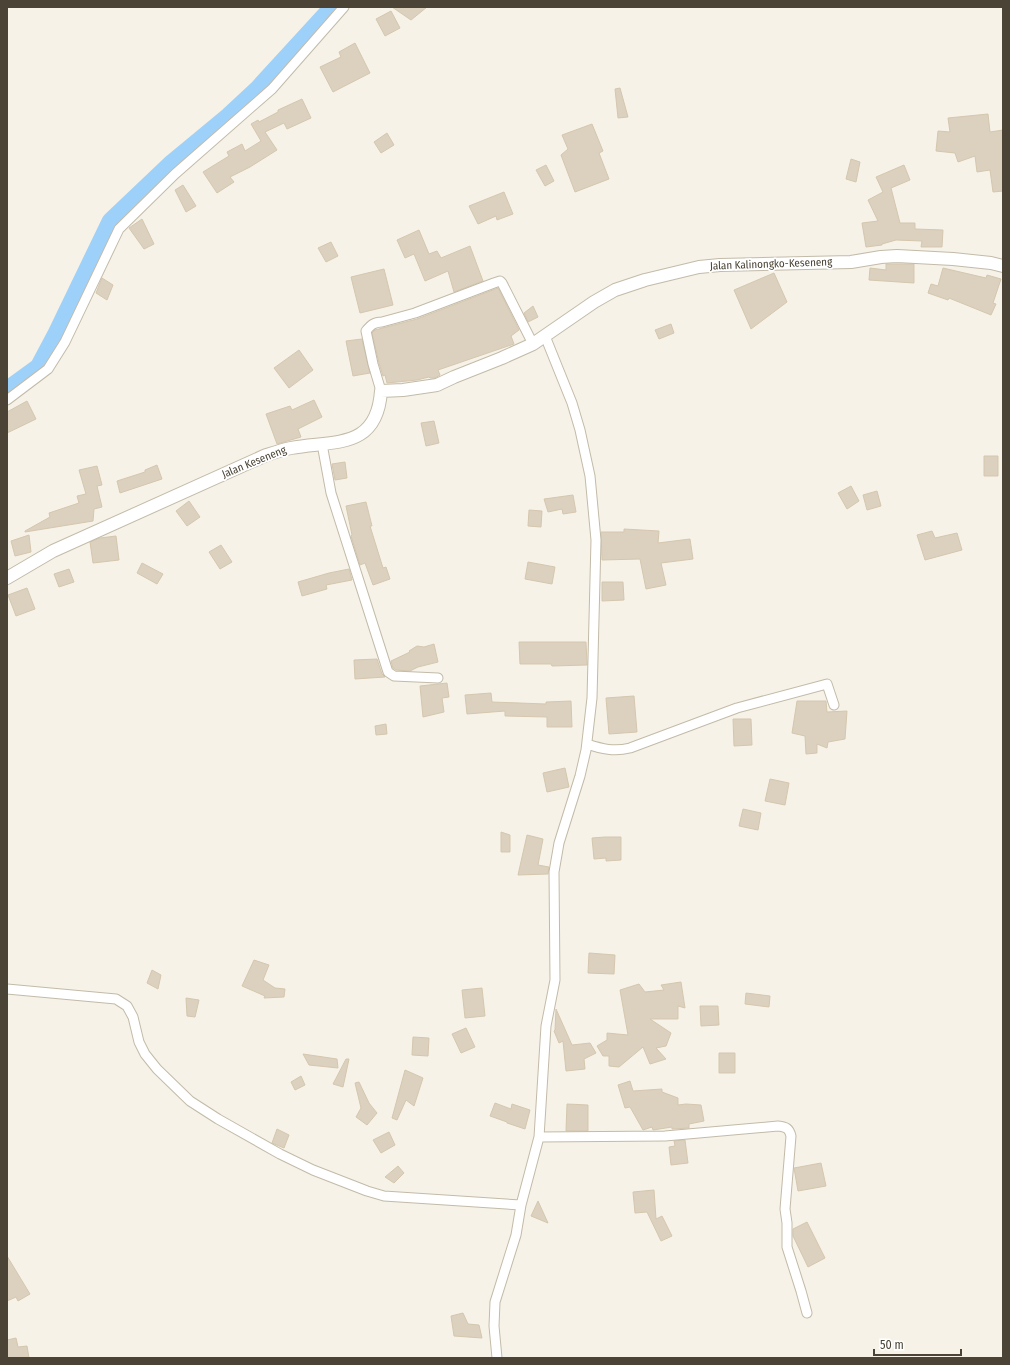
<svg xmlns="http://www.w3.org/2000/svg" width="1010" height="1365" font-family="'Fira Sans Condensed',sans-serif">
<rect width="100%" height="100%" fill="#f6f2e8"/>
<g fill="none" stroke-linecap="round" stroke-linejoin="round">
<path stroke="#9ed1f9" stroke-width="21" d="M7,392L40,368L57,336L112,222L172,165L230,117L258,91L335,7"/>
</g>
<path fill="#dcd1bf" stroke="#d5c7ae" d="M392,7H427L411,20Z
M391,11L400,28L385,36L376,19Z
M355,43L370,73L333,92L320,67L341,57L339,52Z
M620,88L628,117L618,118L615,89Z
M302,99L311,118L287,129L284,123L265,132L277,150L250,167L230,177L234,182L217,193L203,172L229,156L227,152L242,144L245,151L261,141L251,124L258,120L259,122L278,112V110Z
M988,114L990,132L1003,130V191L993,192L990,170L977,172L975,156L958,162L955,153L936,151L938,131L950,132L948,118Z
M592,124L603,151L599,153L609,179L575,192L561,155L568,149L562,135Z
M387,133L394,145L381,153L374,142Z
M851,159L860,162L856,182L846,179Z
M546,165L554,181L545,186L536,170Z
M904,165L910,180L891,188L900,223H915V229L943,230L942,247H921L922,241L896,240L882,244V245L866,247L862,223L878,221L868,200L883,192L876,177Z
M183,185L196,206L186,212L175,190Z
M504,192L513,214L497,220L496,216L478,224L469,206Z
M142,219L154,244L144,249L129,228Z
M419,230L429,254L437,251L441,258L470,246L483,281L454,292L448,271L425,281L414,254L405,258L397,240Z
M331,242L338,256L326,262L318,248Z
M886,264H914V283L869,280L870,268L886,270Z
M943,268L986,278L987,275L1001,279L993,303L996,304L991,315L949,298L948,300L928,293L931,284L938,286Z
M384,269L393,305L360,313L351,277Z
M774,273L787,302L751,329L734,290Z
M102,278L113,285L107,300L96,293Z
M498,288L519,330L511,336L514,344L438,370L440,375L435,378H430L429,377L417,380L387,383L385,375L383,376L379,363L372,333L375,330L417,319Z
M533,306L538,317L528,322L524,313Z
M671,324L674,333L659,339L655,330Z
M362,339L370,373L353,376L346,341Z
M299,350L313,370L289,388L274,368Z
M314,400L322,417L298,429L301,437L277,444L266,414L290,406L292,410Z
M27,401L36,419L7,433V412Z
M434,421L439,443L426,446L421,423Z
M984,456H998V476H984Z
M345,462L347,478L335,480L332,464Z
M157,465L162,479L120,493L117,481L145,472V470Z
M97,466L102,485L97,486L102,507L94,509L93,521L25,532V531L50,517L49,513L79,503L77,496L86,494L79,470Z
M851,486L859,501L847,509L838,493Z
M877,491L881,506L867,510L863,495Z
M573,495L576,512L563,514L562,509L548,512L544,499Z
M189,501L200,517L187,526L176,511Z
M366,502L372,526H370L383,568L386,567L390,579L373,585L365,563L360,565L351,536L352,535L346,506Z
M529,510L542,511L541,527L528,526Z
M624,529L659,531L658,543L690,539L693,559L661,563L666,585L646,589L640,559L602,560L601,532H624Z
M932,531L935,538L957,533L962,550L925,560L917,535Z
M29,535L31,552L15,556L11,541Z
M116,536L119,560L93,563L90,542L100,538Z
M221,545L232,562L220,569L209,552Z
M528,562L555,567L552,584L525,579Z
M142,563L163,574L157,584L137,573Z
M69,569L74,582L59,587L54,574Z
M349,569L352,580L326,585L327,589L302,596L298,582L329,573Z
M602,582H623L624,600L602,601Z
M27,588L35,609L16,616L8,595Z
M519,642H586L587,665L552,666L551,664H520Z
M434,644L438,662L418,667L410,671L396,670L393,668L391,661L410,652L409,651L417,646L424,647Z
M377,659L382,674L385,677L355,679L354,660Z
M447,683L449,697L442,698L444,712L423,717L420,686Z
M491,693L492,702L546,704V702L571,701L572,727H547V717L505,716V711L467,714L465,695Z
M634,696L637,732L609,734L606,698Z
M797,701H826L827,712L847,711L845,739L828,742L827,748L817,744V753L806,754L805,736L792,733Z
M733,719H751L752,745L734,746Z
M386,724L387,734L376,735L375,726Z
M565,768L569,787L547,792L543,773Z
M770,779L789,783L785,805L765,801Z
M743,809L761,813L758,830L739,826Z
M501,832L510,835V852H501Z
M527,835L543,839L538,865L549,867L548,874L518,875Z
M605,837H621V860L606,861V858L594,859L592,838Z
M589,953L615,955L614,974L588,973Z
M254,960L269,965L263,980L275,988L285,989L284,997L264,998L265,996L242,986Z
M152,970L161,975L158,989L147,983Z
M681,982L685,1008L678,1006V1019H650L671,1033L666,1046L656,1048L666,1059L650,1064L643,1047L619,1067L609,1066V1056H603L597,1046L607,1040V1033L628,1035L620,990L639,984L645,992L664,990L661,985Z
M482,988L485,1016L465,1018L462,990Z
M746,993L770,996L769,1007L745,1004Z
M186,998L199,1000L195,1017L187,1016Z
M700,1006H718L719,1025L701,1026Z
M556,1009L572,1045L590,1043L596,1053L584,1059L585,1069L566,1071L563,1041L559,1043L554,1031L555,1030Z
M466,1028L475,1047L461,1053L452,1034Z
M413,1037L429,1038L428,1056L412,1055Z
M719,1053H735V1073H719Z
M303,1054L337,1059L338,1068L309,1065Z
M346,1059H349L343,1087L333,1084Z
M405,1070L423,1078L414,1106L406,1100L397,1120L392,1118Z
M301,1076L305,1085L295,1090L291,1082Z
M630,1081L633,1091L662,1089V1092L678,1098V1105L686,1104L701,1105L704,1121L689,1124V1128L672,1129V1127L653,1130L652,1127L643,1130L630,1107L625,1108L618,1085Z
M359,1082L369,1103L377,1113L367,1125L356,1117L361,1108L355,1083Z
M495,1103L511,1109L512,1104L530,1110L525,1129L507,1123V1122L490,1116Z
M567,1104L588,1105V1131H566Z
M277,1129L289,1135L284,1148L272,1143Z
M389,1132L395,1145L381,1153L373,1140Z
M685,1140L688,1163L671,1165L669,1147L675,1146L674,1141Z
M821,1163L826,1186L798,1191L794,1168Z
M398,1166L404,1173L394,1183L385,1177Z
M654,1190L656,1219L662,1216L672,1236L661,1241L647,1212L635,1213L633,1192Z
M538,1201L548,1223L531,1216Z
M807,1222L825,1258L808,1267L793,1236V1229Z
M7,1256L30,1294L18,1301L16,1297L7,1301Z
M463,1313L468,1324L479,1325L482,1338L454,1336L451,1316Z
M16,1338L18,1347L27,1346L29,1358H7V1340Z"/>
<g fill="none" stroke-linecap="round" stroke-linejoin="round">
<g stroke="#c3bba9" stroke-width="11">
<path id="minor" d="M381,391L373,364L366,331C371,325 374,322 382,322L415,313L494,283L500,281L502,283L533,344
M7,400L48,369L65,342L119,229L175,174L272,89L344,7
M322,444L331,493L388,672L394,676L438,678
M587,744C602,749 614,752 630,748L737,708L827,684L834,705
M7,989L116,999L127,1006L133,1017L139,1042L145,1054L157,1069L190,1101L218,1119L280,1154L313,1170L367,1191L384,1196L521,1205
M539,1137L665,1136L778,1126C786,1127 789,1128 791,1136L785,1209L787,1223V1247L801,1291L807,1313
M497,1358L494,1326L495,1302L516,1235L521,1205L539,1137L546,1026L555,980L554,872L559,843L580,776L586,750L592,698L596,540L590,476L580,430L572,403L545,336"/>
</g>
<g stroke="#c3bba9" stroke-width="14">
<path id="tertiary" d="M7,578L53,551L264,456C273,453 281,450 291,448C334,440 377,450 381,391L403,390L437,385L454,377L502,358L533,344L594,302L615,290L645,280L699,267L720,265L851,262L881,257L897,256L953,259L991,263L1003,266"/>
</g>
<use href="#minor" stroke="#fff" stroke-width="9"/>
<use href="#tertiary" stroke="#fff" stroke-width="12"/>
</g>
<g text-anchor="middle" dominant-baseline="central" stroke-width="3.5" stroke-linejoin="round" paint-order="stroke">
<g font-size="11" fill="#4a4336" stroke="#fff">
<text transform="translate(771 264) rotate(-2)">Jalan Kalinongko-Keseneng</text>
<text transform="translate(254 462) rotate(-22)">Jalan Keseneng</text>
</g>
</g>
<rect width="1010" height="1365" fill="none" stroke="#4a4336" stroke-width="16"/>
<path d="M874 1349v6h87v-6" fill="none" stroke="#4a4336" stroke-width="2"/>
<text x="880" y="1349" font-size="12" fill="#4a4336" stroke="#ffffff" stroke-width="3" paint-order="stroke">50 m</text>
</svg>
